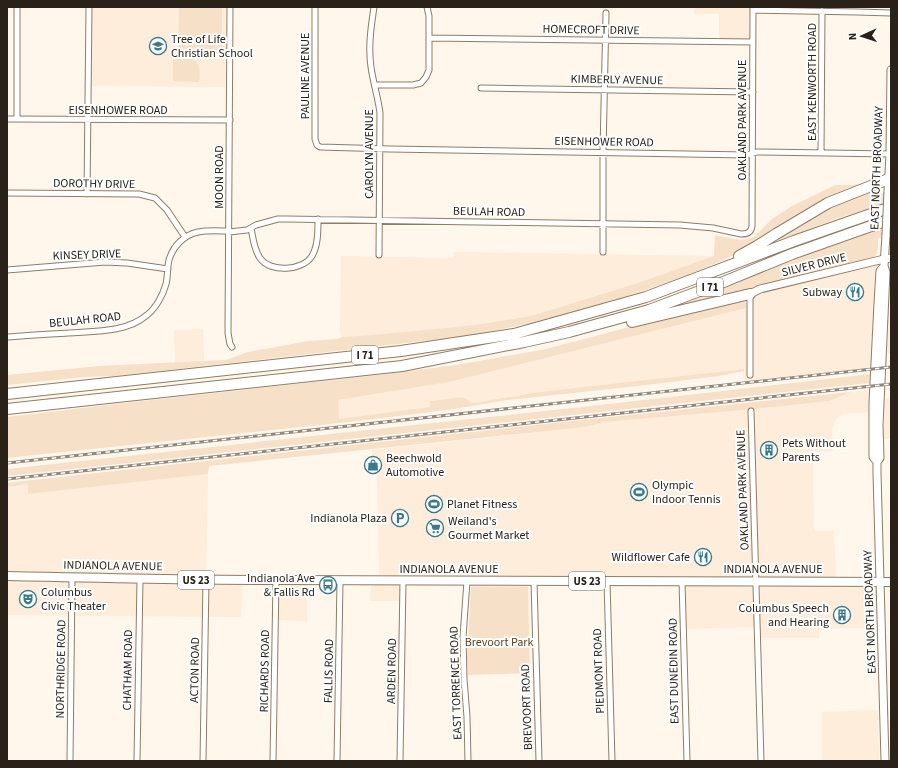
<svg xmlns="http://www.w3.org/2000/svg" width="898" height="768" font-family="'Source Sans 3',sans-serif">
<rect width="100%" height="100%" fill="#fff6ec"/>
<path fill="#fdedda" d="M91,7H226L225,87L91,86Z
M694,7H752V42L719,41V14H694Z
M454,252L715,256L638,283L531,316L475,325L372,335L342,337L340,333L341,256L453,258Z
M891,255V353H887V366L744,381L743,369L539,392L473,403L462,397L430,401V407L339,420L337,400L449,382L734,311L746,308L748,290L753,287L871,259L876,256Z
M203,329L204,361L175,363L174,330Z
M871,390L876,404L888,398L891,402V439H876V412L842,414L839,416L835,420L832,428L833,451L813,452L814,531H834L836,581L879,582L880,627L819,629V638H758L756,627L683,629L682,581H528V587H471L453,581H379L377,473L373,474L372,450L586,427L604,422L755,409L829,401L851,392Z
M208,474L206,575L243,576L241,617L7,615V487L28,484V494Z
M276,576H307V621L276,620Z
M371,582H402L401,601H370Z
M878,710L879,761H822V712Z"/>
<path fill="#f7e0c8" d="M179,7H222V57H178Z
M183,58C200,58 201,67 199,82L173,81V59Z
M866,183L748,248L719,262L685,276L625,297L547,320L512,327L468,336L433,340L116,376L84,377L7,385V375L99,366L226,360L248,352L308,341L337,339L342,337L372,335L475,325L531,316L638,283L714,256L715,235L734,239L741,240L754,237L772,219L792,206L835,185H854Z
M875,188H879L881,190V194L891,192V201L835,219L759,249L806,218Z
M891,225V235L878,238C878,246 879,254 872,259L753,287L748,290L672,308L831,245Z
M742,300L745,302L746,305V308L734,311L449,382L338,400L339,419L430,407V401L462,397L473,403L539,392L744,369V371L719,376L638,386L508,400L448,410L349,422L7,458V417L150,400L369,376L456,365L546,349L637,325Z
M870,374L869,383L7,476V469L600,405Z
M851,392L829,401L755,409L604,422L586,427L209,466L208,474L28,494V484L7,487V483L69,476L563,422Z
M471,587H528L530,673L468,675L467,656Z"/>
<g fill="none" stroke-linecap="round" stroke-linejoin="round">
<g stroke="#907c66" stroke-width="7">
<path id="minor" d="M230,7L228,333L230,344L232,347
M315,7V139L317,145L320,147L390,149L747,155L757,152L891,154
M374,7C371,27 368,47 371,67C373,82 378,97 380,113L379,255
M753,10L858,12L891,13
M429,38L753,42
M375,85H413L421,83L426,77L429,70V16L427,7
M481,88L753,92
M7,119L230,120
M17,119V7
M821,153L822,11
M7,193L139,194L155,198L167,210L185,237
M87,194L89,7
M251,228C253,238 254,250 260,258C270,273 303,271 312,256C318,246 318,231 318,219
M229,232L247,230L256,225L278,219H287L680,225L713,228L741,234C747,234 751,233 752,226L753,7
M603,252V152L606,13
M7,270L105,262L127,263L168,269
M7,337C27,335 48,334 68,333C94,331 126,333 147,315C156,308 163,295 166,284C168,276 167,268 169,260C173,246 184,235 198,232C208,230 219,231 229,231
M750,375V294
M751,411L761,761
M467,581L463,637L464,679L467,717L468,761
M534,581L539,761
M607,581L612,761
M682,581L687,761
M70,761L72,577
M137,761L140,579
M203,761L206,580
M273,761L276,580
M337,761L340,581
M400,761L403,581"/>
</g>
<g stroke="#907c66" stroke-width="9">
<path id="tertiary" d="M750,294L760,289L884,259L891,258"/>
</g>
<g stroke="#907c66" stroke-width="9">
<path id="secondary" d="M888,192L890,154L891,70
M884,266L880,271L878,303L873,403V457L877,462V473L885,761
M877,462L880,458L879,425L886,272L884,266L886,235"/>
</g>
<g stroke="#907c66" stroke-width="10">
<path id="primary" d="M7,576C99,578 191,580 282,580C485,582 688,580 891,582"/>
</g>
<g stroke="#907c66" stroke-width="12">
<path id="motorway" d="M739,256L757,246L776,234L828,203L891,178
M632,322L750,294
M7,394L401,351L514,334L646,297L794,241L891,207
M7,409L402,366L524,342L569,332L649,310L721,283L792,254L891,219"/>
</g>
<use href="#minor" stroke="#fff" stroke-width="5"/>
<use href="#tertiary" stroke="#fff" stroke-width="7"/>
<use href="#secondary" stroke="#fff" stroke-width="7"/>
<use href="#primary" stroke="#fff" stroke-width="8"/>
<use href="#motorway" stroke="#fff" stroke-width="10"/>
<g stroke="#90887e" stroke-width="3">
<path id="rail" d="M7,463L891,367
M7,479L891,384"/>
</g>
<use href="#rail" stroke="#fff" stroke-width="1.5" stroke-dasharray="4.5" stroke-linecap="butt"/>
<g stroke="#907c66" stroke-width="9" stroke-linecap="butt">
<path id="secondary-bridge" d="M886,235L888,192"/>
</g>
<use href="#secondary-bridge" stroke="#fff" stroke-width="7"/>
</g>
<defs>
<g id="school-ring" transform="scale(0.9)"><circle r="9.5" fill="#fff" stroke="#38798c" stroke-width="1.5"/><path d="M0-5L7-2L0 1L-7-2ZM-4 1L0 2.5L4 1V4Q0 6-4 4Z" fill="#38798c"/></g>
<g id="restaurant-ring" transform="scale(0.9)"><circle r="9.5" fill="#fff" stroke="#38798c" stroke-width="1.5"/><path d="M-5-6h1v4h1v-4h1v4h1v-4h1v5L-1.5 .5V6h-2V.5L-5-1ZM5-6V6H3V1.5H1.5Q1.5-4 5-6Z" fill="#38798c"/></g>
<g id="building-ring" transform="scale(0.9)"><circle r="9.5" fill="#fff" stroke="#38798c" stroke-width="1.5"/><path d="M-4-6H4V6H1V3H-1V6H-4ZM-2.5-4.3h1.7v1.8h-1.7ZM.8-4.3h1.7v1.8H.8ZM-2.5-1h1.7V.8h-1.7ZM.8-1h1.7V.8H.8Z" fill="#38798c"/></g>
<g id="shop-ring" transform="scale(0.9)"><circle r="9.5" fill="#fff" stroke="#38798c" stroke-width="1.5"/><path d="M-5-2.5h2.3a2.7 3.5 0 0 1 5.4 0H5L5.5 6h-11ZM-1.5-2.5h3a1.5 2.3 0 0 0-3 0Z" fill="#38798c"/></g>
<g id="stadium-ring" transform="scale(0.9)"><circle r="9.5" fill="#fff" stroke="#38798c" stroke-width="1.5"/><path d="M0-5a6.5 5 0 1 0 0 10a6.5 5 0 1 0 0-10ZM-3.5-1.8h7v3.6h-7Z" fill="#38798c"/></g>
<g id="parking-ring" transform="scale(0.9)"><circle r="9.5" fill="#fff" stroke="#38798c" stroke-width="1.5"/><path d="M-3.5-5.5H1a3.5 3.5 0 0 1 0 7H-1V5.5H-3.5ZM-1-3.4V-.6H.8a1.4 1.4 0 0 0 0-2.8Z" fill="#38798c"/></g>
<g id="supermarket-ring" transform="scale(0.9)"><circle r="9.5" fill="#fff" stroke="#38798c" stroke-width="1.5"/><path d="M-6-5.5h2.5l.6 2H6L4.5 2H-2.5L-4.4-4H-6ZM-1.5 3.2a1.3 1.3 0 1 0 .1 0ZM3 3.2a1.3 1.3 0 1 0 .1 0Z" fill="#38798c"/></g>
<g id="bus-ring" transform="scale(0.9)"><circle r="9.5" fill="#fff" stroke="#38798c" stroke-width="1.5"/><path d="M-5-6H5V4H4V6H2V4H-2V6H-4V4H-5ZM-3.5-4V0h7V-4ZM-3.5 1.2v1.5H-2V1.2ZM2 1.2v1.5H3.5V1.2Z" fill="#38798c"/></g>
<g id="theatre-ring" transform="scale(0.9)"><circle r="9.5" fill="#fff" stroke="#38798c" stroke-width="1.5"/><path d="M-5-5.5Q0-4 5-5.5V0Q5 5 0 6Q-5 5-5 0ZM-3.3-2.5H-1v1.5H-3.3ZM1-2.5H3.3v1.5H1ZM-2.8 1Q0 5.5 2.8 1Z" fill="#38798c"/></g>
</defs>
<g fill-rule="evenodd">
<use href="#school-ring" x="158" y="46"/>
<use href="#restaurant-ring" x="855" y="292"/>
<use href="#building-ring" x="769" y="450"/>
<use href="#shop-ring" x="373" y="465"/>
<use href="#stadium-ring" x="639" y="492"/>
<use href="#stadium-ring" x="434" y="504"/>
<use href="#parking-ring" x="400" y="518"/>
<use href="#supermarket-ring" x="435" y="528"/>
<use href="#restaurant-ring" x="703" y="557"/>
<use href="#bus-ring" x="328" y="585"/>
<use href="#theatre-ring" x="28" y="599"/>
<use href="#building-ring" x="842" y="615"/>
</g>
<g text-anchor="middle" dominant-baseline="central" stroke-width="4" stroke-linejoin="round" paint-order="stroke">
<g fill="#fff" stroke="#6a645e" stroke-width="1">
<rect x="697" y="278" width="26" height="18" rx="3"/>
<rect x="352" y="346" width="26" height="18" rx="3"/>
<rect x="178" y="571" width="36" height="18" rx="3"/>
<rect x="569" y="572" width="36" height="18" rx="3"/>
</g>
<g font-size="11" font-weight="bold" fill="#2a2219">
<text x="710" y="287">I 71</text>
<text x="365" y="355">I 71</text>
<text x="196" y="580">US 23</text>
<text x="587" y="581">US 23</text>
</g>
<g font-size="12" fill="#2a2219" stroke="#fff">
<text transform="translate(591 30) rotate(1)">HOMECROFT DRIVE</text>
<text transform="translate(305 76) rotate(-90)">PAULINE AVENUE</text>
<text transform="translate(617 80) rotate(1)">KIMBERLY AVENUE</text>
<text transform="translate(812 82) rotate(-90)">EAST KENWORTH ROAD</text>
<text x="118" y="110">EISENHOWER ROAD</text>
<text transform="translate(742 120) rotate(-90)">OAKLAND PARK AVENUE</text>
<text transform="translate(604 142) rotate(1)">EISENHOWER ROAD</text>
<text transform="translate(369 154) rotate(-90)">CAROLYN AVENUE</text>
<text transform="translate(877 168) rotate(-88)">EAST NORTH BROADWAY</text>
<text transform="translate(219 177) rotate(-90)">MOON ROAD</text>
<text transform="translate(94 184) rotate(1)">DOROTHY DRIVE</text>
<text transform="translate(489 212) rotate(1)">BEULAH ROAD</text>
<text transform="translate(87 255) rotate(-2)">KINSEY DRIVE</text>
<text transform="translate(814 265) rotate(-14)">SILVER DRIVE</text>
<text transform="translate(85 320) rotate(-6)">BEULAH ROAD</text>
<text transform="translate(743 490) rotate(-92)">OAKLAND PARK AVENUE</text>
<text transform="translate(113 566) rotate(1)">INDIANOLA AVENUE</text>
<text x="449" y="569">INDIANOLA AVENUE</text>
<text x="773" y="569">INDIANOLA AVENUE</text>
<text transform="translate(870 612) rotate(-92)">EAST NORTH BROADWAY</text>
<text transform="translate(61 669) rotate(-89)">NORTHRIDGE ROAD</text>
<text transform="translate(128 670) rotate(-89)">CHATHAM ROAD</text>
<text transform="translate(195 670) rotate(-89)">ACTON ROAD</text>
<text transform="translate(265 671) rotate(-89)">RICHARDS ROAD</text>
<text transform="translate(329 671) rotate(-89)">FALLIS ROAD</text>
<text transform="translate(392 671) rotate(-89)">ARDEN ROAD</text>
<text transform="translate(599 671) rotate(-92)">PIEDMONT ROAD</text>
<text transform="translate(674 671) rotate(-91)">EAST DUNEDIN ROAD</text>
<text transform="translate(456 683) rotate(-92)">EAST TORRENCE ROAD</text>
<text transform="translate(527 707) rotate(-92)">BREVOORT ROAD</text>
</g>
<g font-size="12" fill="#2a2219" stroke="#fff" text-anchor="start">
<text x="171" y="39">Tree of Life<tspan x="171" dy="14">Christian School</tspan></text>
<text x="842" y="292" text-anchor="end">Subway</text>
<text x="782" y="443">Pets Without<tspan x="782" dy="14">Parents</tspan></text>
<text x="386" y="458">Beechwold<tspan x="386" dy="14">Automotive</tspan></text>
<text x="652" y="485">Olympic<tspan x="652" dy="14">Indoor Tennis</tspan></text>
<text x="447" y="504">Planet Fitness</text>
<text x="387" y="518" text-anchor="end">Indianola Plaza</text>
<text x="448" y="521">Weiland's<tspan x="448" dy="14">Gourmet Market</tspan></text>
<text x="690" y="557" text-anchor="end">Wildflower Cafe</text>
<text x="315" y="578" text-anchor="end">Indianola Ave<tspan x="315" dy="14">&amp; Fallis Rd</tspan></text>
<text x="41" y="592">Columbus<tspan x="41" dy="14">Civic Theater</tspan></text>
<text x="829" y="608" text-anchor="end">Columbus Speech<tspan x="829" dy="14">and Hearing</tspan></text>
</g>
<g font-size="12" fill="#5e4323" stroke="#fff">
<text x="499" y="642">Brevoort Park</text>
</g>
</g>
<rect width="898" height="768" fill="none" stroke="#2a2219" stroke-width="16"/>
<g transform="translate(862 36) rotate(267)" stroke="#ffffff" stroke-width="3" paint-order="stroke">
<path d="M0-3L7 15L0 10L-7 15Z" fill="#2a2219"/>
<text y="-6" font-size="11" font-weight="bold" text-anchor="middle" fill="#2a2219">N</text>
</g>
</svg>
